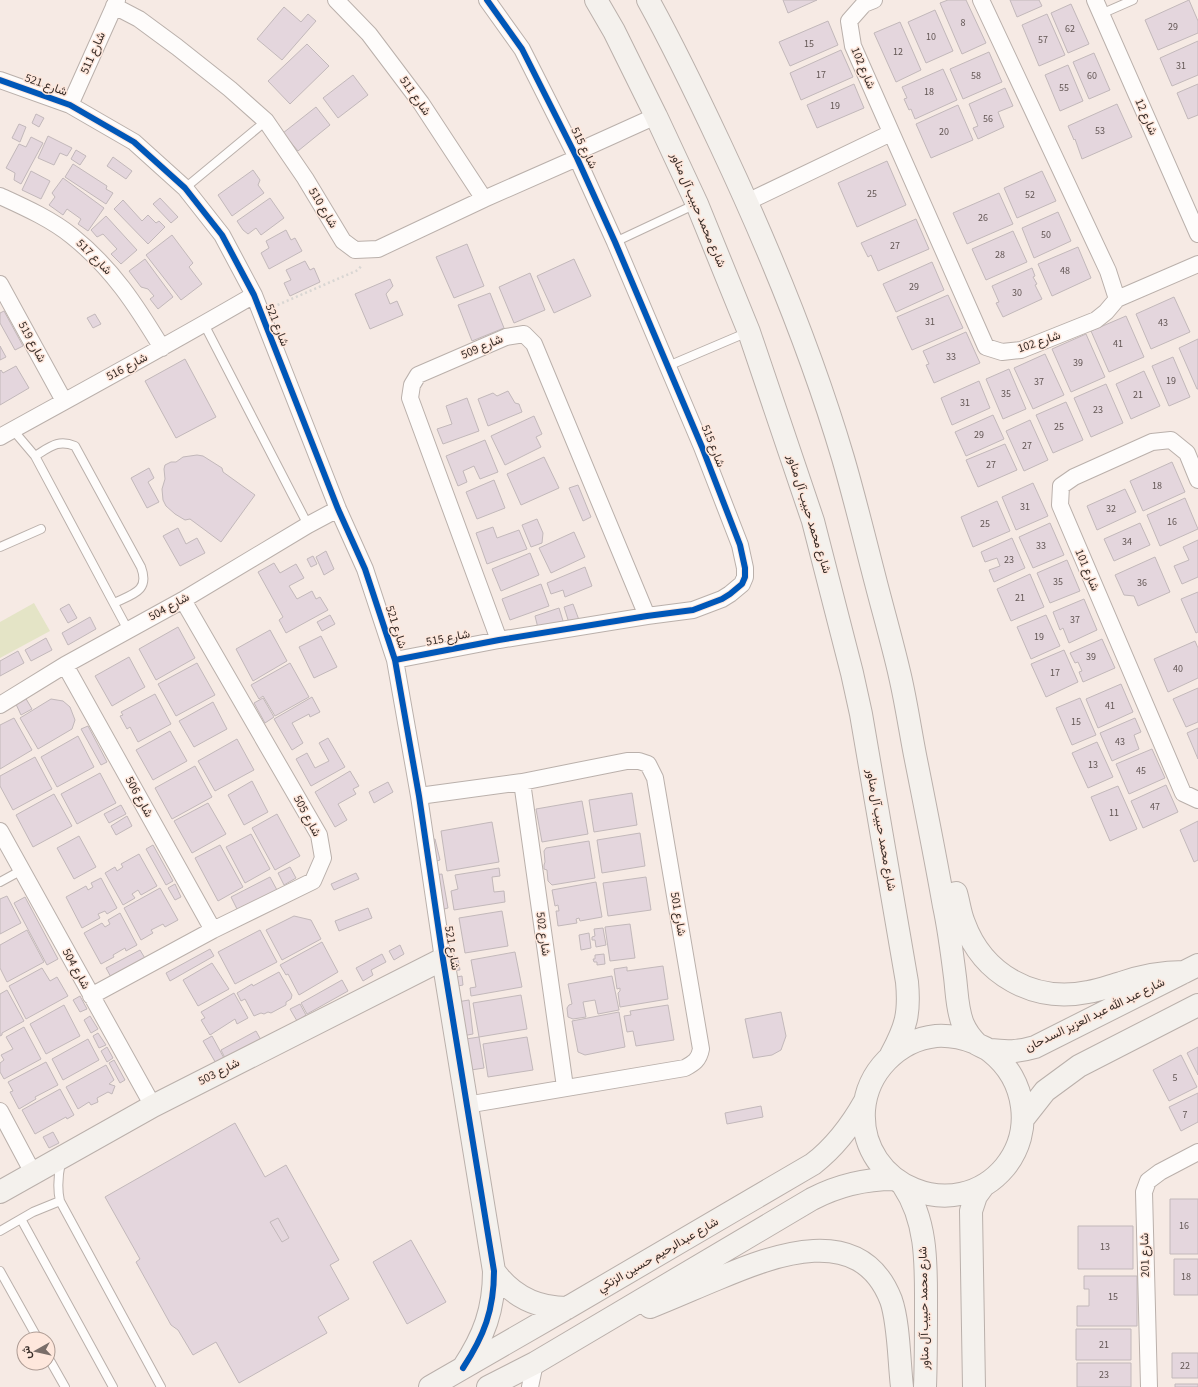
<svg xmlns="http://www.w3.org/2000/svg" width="1198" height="1387" font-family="'Source Sans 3',Vazirmatn,sans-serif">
<rect width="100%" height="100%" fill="#f6eae4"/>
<path fill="#e4e4c6" d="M34,603L50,631L0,658V622Z"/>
<path fill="#e4d6dd" stroke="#c2b8ba" d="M783,0H817L788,13Z
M948,0H966L986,43L962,54L940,3Z
M1010,0H1039L1042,6L1017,17Z
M1189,0L1198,21V33L1158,50L1145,20Z
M1071,4L1089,44L1068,53L1051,13Z
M284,7L301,22L308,14L316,21L282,60L257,39Z
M935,10L953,51L926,63L908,22Z
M1047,14L1065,55L1039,66L1022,25Z
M828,21L838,45L790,66L779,42Z
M900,22L921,70L896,82L874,33Z
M1198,41V75L1172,86L1160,58Z
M307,44L329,66L290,104L268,81Z
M841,50L853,77L801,100L790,73Z
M989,52L1002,82L963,99L950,69Z
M1094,53L1110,90L1089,99L1073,62Z
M1068,65L1083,101L1060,111L1045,75Z
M943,69L957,100L915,119L911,109L909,110L904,99L907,98L902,87Z
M353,75L368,95L338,118L323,98Z
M854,84L864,108L817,128L807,105Z
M1198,84V115L1188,119L1177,93Z
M1005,88L1013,106L998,112L1004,127L978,139L973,128L978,126L969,104Z
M1117,104L1132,137L1082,159L1075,139L1074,140L1068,126Z
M958,105L973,140L931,158L916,124Z
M316,107L330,125L298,151L283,133Z
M36,114L44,118L39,127L32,123Z
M19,124L26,127L20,142L12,138Z
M48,136L72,148L67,156L60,153L54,165L38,158Z
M31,137L43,143L21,184L14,180L15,173L6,168L19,144L26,147Z
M76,150L86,156L80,165L71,159Z
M113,157L132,171L126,179L107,166Z
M887,161L906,205L857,227L838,183Z
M73,164L107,186L106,189L113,193L106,204L65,177Z
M253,170L260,180L258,185L264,193L232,216L218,195Z
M31,171L50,181L41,199L22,190Z
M1042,171L1056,201L1017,218L1004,188Z
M63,178L104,208L88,231L78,224L81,219L67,209L63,215L49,205L55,197L52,193Z
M999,193L1013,224L967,244L953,213Z
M160,198L178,217L171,223L153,204Z
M270,198L284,218L261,235L256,228L248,234L243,230L237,221Z
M123,200L142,221L148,215L156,223L159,221L165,227L148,244L114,209Z
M1058,212L1071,241L1034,258L1022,228Z
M106,216L137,250L121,264L111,254L117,249L103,234L97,237L91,230Z
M916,219L929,249L878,271L871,255L868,257L861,243Z
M286,230L291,240L295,238L302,251L269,269L261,253L269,248L266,241Z
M1013,231L1027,262L986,280L972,249Z
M172,235L193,263L189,267L202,284L181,300L146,255Z
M467,244L484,286L454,298L436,257Z
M1078,247L1091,278L1052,296L1038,264Z
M145,259L173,297L158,309L150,299L154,296L148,289L141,287L129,271Z
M574,259L591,296L554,313L537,276Z
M305,261L310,270L314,268L320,282L290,296L284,283L291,280L286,270Z
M932,262L944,290L896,312L883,284Z
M1032,268L1035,276L1033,277L1037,284L1035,285L1042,299L1003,317L996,303L999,302L992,286Z
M530,273L545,310L514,323L499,287Z
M390,279L393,286L386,294L390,304L397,301L403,315L370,329L355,294Z
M490,293L504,328L472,341L458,305Z
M948,295L963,328L912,350L897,317Z
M1174,297L1190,332L1151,349L1136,314Z
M4,311L23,346L15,350L0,323V313Z
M95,314L101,324L93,328L87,318Z
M1126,316L1144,357L1109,372L1091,331Z
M966,332L980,363L934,383L926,365L929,364L923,351Z
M1086,334L1105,377L1071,392L1052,349Z
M1198,339V389H1197L1179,348Z
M0,346L6,357L0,360Z
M1045,354L1064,395L1033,409L1014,368Z
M1173,357L1190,397L1169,406L1152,366Z
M185,359L216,417L176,438L145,381Z
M16,366L29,388L0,405V371L1,370L3,373Z
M1009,369L1026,409L1003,419L986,379Z
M1144,371L1160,406L1131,419L1116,384Z
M979,381L990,408L952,425L941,398Z
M1106,384L1123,423L1091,437L1074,398Z
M508,391L515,403L519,404L522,412L488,426L478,399L493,393L497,396Z
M467,398L479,431L443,444L437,429L452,424L446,406Z
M1066,402L1083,440L1053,453L1036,415Z
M993,415L1004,439L966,456L955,432Z
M534,416L542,434L536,437L541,447L505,465L491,436Z
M1030,420L1048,460L1024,471L1006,431Z
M485,440L498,472L480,479L474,466L463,471L467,482L458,486L446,456Z
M1005,444L1017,470L978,487L966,460Z
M197,455L203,456L222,468L223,472L255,495L221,542L190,519L185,520L175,514L166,506L163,500L162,489L165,479L164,469L165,465L171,462H176L183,457Z
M544,457L559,488L521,505L507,474Z
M1172,462L1185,492L1143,511L1130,481Z
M149,468L154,478L148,482L159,502L147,508L131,478Z
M494,480L505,508L477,519L466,492Z
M1033,483L1048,516L1016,530L1002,497Z
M578,485L591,517L583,521L569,488Z
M1125,489L1136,512L1097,530L1087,506Z
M1185,498L1198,529L1160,546L1147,515Z
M997,501L1010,531L973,547L961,517Z
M537,519L543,533L542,543L531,547L522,525Z
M1050,523L1064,555L1033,568L1019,537Z
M1140,523L1150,545L1114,561L1104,539Z
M493,527L497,538L519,530L527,549L487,564L476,533Z
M178,528L186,544L197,538L205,553L180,566L163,536Z
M574,532L585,557L551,573L539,548Z
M1012,538L1025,568L994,582L989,570L1000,566L997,558L985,562L981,552Z
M1198,540V577L1182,584L1174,566L1189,560L1183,547Z
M326,551L334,569L324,575L316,557Z
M530,553L539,575L501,591L492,569Z
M313,556L317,564L311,567L307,559Z
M1155,557L1170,592L1138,606L1134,596L1124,595L1115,575Z
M1067,560L1080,591L1050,603L1037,573Z
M274,563L280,573L296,564L304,578L289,586L297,599L312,591L316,599L320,597L328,610L286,633L279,620L283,617L258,572Z
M585,567L592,586L565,597L563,590L551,594L547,583Z
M1030,574L1044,607L1011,621L997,589Z
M541,584L549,606L510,620L502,599Z
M1198,592V632L1196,633L1181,599Z
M1084,599L1097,630L1069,643L1063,628L1060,630L1053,612Z
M69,604L77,618L68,623L60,609Z
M573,604L579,620L569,623L564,607Z
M559,608L564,624L539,632L535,616Z
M330,615L335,624L322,631L317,622Z
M1046,615L1060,646L1031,659L1017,627Z
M90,617L96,629L68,645L62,633Z
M178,627L195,658L156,680L139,649Z
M270,630L287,661L253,681L236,649Z
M321,636L337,667L314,678L299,647Z
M46,638L52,650L31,661L25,650Z
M1102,639L1115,668L1083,682L1079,672L1082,671L1078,662L1075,663L1070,653Z
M1195,641L1198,648V678L1168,692L1154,659Z
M1064,650L1078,682L1046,697L1031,664Z
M18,651L24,663L0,676V661Z
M129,657L145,687L112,706L95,676Z
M197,663L215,695L176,716L158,684Z
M290,663L309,697L275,716L263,696L259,699L251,685Z
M1121,684L1133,712L1098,728L1086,699Z
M1198,688V722L1186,727L1173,699Z
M155,694L171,724L138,742L130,727L127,729L120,716L123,715L121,712Z
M25,697L32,709L21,715L15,702Z
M312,697L320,712L310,717L309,714L292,723L303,743L292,750L274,719Z
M263,698L274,717L265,723L254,703Z
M1080,698L1096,735L1072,745L1056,708Z
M51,699L63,701L70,707L75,720L72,729L38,749L20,718Z
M213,702L227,729L194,747L179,721Z
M14,718L32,750L0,769V725Z
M1135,718L1141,732L1134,735L1139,749L1112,761L1100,733Z
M88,726L107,762L101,765L81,729Z
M1198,728V759L1187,733Z
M170,731L187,761L153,780L136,750Z
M78,736L94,767L57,787L41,757Z
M328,738L345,767L311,786L296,759L307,753L315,768L329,761L319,743Z
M237,739L254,770L215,791L198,761Z
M1097,742L1113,777L1088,788L1072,753Z
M1152,749L1165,778L1129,794L1116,764Z
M35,757L52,789L13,810L0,786V776Z
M195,766L212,797L172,819L155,788Z
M350,771L359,786L353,789L356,794L338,804L347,820L335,827L315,792Z
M100,773L116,803L77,824L61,794Z
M252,781L268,812L244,825L228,795Z
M388,782L393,792L374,803L369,792Z
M1166,785L1178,812L1143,828L1131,801Z
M1118,786L1137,829L1110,841L1091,797Z
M632,793L637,825L594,832L589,800Z
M54,794L72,826L33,847L16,815Z
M582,801L588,834L542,842L536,809Z
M208,803L226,834L192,853L174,821Z
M121,805L126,814L109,823L104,814Z
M277,814L300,856L275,870L252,828Z
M127,816L132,826L116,835L111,826Z
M1198,821V860L1194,862L1180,830Z
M492,822L499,862L447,871L441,831Z
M640,833L645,866L602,873L597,840Z
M251,834L270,869L245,883L226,847Z
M79,836L96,867L74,879L57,848Z
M435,839L440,860L433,862L428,840Z
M589,841L595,878L552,885L548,881L547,870L544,869V865L545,862L544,851L546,848Z
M153,845L173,881L166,885L146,849Z
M220,845L243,887L218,901L195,858Z
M139,854L157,886L141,895L138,890L132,894L135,898L123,905L105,873L115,867L117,871L123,867L121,864Z
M290,867L296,878L284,885L278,873Z
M499,868L500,876L492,877L494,892L504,891L505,902L454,910L451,891L458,889L455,875Z
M356,873L359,879L334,890L331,884Z
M442,874L448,908L440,910L434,875Z
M270,877L277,890L239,913L231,897Z
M646,877L651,910L608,916L603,883Z
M101,878L117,908L107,914L105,911L98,914L100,918L82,928L66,897L86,886L88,890L93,887L91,883Z
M596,882L602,917L580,921L579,918L576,919L577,923L558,926L556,911H559L558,905L555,906L552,890Z
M175,884L181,897L175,900L168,888Z
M160,888L178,920L165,927L163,924L151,930L153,933L141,940L124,908Z
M7,896L21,923L0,934V899Z
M25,897L58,959L47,965L14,903Z
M368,908L372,918L339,931L335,921Z
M502,911L508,946L465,953L459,918Z
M120,913L137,945L126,951L125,948L113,955L114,957L101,964L84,933L102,923L105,927L110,924L108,920Z
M294,916L311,920L321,939L282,960L266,930Z
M630,924L635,958L610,961L605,927Z
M603,928L606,945L596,947L595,940H592V937L595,936L594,929Z
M27,930L44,962L7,982L0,968V945Z
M260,930L277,962L235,984L218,952Z
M589,933L591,948L581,950L579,935Z
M322,942L338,972L299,995L288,974L286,975L280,965Z
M400,945L404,954L394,960L389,951Z
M210,949L214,956L170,981L166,973Z
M140,950L146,960L112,979L106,968Z
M515,952L522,987L471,996L470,988L476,987L471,960Z
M382,954L386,962L371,970L373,975L363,981L356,968Z
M604,954L605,964L597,965V962H594L593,959H595V955Z
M458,958L460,970L449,971L448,959Z
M212,963L229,989L198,1006L183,980Z
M663,966L668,999L620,1007L618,993L620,991V988L617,989L614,969L627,967V971Z
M42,968L50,981L57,977L68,996L26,1019L9,986Z
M279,972L292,995L291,999L286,1002V1005L271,1013L268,1012L264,1014L261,1013L254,1016L245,999L241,1001L237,993L252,984L253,986Z
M462,976L463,985L453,987L451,978Z
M612,976L619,1010L598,1014L595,1000L583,1002L586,1017L573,1019L568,1017L567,1008L569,1005L572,1004L568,984Z
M342,980L348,991L307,1014L301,1003Z
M7,990L24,1021L2,1033V1035L0,1036V994Z
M234,993L248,1018L237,1024L235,1019L210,1035L201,1020L205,1018L201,1012Z
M521,995L527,1029L479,1037L473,1003Z
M80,996L87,1009L80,1012L73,1000Z
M469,1000L473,1034L462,1036L457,1002Z
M300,1004L306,1015L297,1021L290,1009Z
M64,1005L80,1036L46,1054L30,1024Z
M668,1005L674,1040L636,1046L633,1031L627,1032L624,1016L631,1015L630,1011Z
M619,1012L625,1047L585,1055L578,1052L572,1021Z
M781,1012L786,1036L781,1050L772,1055L753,1058L745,1019Z
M90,1016L98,1029L91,1033L84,1020Z
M24,1027L41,1059L4,1079L0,1072V1063L4,1060L1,1055L13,1049L6,1037Z
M256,1031L261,1040L226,1060L221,1050Z
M98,1033L106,1045L99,1048L93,1036Z
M212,1036L225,1060L217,1065L203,1041Z
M479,1037L484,1068L471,1070L466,1039Z
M527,1037L533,1070L488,1077L483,1044Z
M88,1039L99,1060L63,1080L52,1059Z
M107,1047L113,1058L107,1062L101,1051Z
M1198,1047V1075L1187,1053Z
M1181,1055L1197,1087L1169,1101L1153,1070Z
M114,1060L125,1080L120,1083L109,1063Z
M46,1062L58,1085L35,1097L36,1099L19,1109L10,1092L13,1091L8,1082Z
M106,1065L114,1080L109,1084L115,1086L112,1094L108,1092L97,1098L98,1102L91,1105L89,1102L78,1109L66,1087Z
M60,1089L74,1115L67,1119L66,1117L35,1134L22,1110Z
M1198,1093V1122L1181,1131L1169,1107Z
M761,1106L763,1117L727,1124L725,1113Z
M235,1123L265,1177L286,1165L339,1260L330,1265L349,1299L318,1317L327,1333L239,1383L216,1342L193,1355L178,1330L171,1325L136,1262L140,1259L105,1197Z
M53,1132L59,1143L49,1148L43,1137Z
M1170,1199H1198V1254H1170Z
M278,1218L289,1238L282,1242L270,1222Z
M1078,1226H1133V1269H1078Z
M411,1240L446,1302L407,1324L373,1262Z
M1174,1259H1198V1295H1174Z
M1084,1276H1137V1326H1077V1306H1089V1289H1084Z
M1076,1329H1131V1360H1076Z
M1172,1353H1198V1378H1172Z
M1077,1363H1131V1387H1077Z
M1175,1384H1198V1387H1175Z"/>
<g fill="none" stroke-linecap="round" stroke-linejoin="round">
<g stroke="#bab0ab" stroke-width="10">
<path id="lane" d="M1101,14L1133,0
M185,188L266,121
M615,242L696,204
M204,324L308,525
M668,366L748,332
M13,430L35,456L128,630
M35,456C50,447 58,439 75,446L141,567C150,591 133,594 114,603
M0,547L41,529
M0,882L22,870
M61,1162C58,1176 57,1188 60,1201L161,1387
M21,1219L113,1387
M0,1231L33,1212L60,1201
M0,1271L38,1339
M48,1357L65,1387"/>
</g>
<g stroke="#bab0ab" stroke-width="18">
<path id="street" d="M336,0L369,34L421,103L484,199
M874,0L864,4L849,21L853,46L986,347L1002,352L1021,350L1096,320L1106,312L1117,299L1108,271L981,0
M1095,0L1198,234
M114,6L139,19L177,47L230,89L266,121L305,178L343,241L355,250L378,249L484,199L577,158
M0,80L70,105L134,142L185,188L222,235L254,295L338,509L365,569L395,660L419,796L443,959
M70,105L117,0
M574,153L656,116
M0,196C24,207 51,219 72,236C112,268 136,305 162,348
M747,202L891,133
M0,284L64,401
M1117,299L1198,264
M0,437C85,390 170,344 254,295
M1198,480L1187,453L1171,440L1152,442L1074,477L1061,486L1060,505L1183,793L1198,800
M499,640L410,398L412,385L418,375L506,337L524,334L534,344L647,616
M395,660L499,640L647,616L693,610L722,599L730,594L742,584L745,577V568L740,545L702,447L615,242L577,158L522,49L487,0
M65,665L213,930
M0,705L65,665L183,600L308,525L338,509
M522,782L565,1087
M419,796L522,782L627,761H639L648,764L655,778L701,1049C699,1060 694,1063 685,1068L466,1105
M0,831L153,1106
M91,996L213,930L313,881L323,858L319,835L183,600
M0,1111L33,1173
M530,1387L535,1363
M1149,1387L1144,1192L1148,1181L1160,1172L1198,1152"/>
</g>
<g stroke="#bab0ab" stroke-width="24">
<path id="secondary" d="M596,0L614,31L656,116L697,204L749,332L813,521L852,673L861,714L907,982C910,1014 906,1027 891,1055
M648,0C674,47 697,95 720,144C768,246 811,350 843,458C855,499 865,541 876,583C884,614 893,645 900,676C906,702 910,729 915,755C925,805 935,855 944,906C949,929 952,953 955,977C957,993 957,1010 963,1024C966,1031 972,1039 977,1044C982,1047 987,1048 991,1052C1026,1080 1034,1131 1005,1167C956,1226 859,1187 864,1110C867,1072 898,1040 936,1036C950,1035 963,1038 976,1043
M956,893C959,903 960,914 964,923C983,975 1034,1003 1088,992C1100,990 1110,986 1121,983C1141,976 1163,972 1184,972
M990,1050C1007,1052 1018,1052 1035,1047L1198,965
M1023,1119L1045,1091L1079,1066L1198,1005
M903,1185C928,1222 926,1267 926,1310C926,1336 926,1361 925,1387
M0,1192L153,1106L443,959L494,1271C494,1310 484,1336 463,1368
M494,1271C512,1296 537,1308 567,1308
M650,1307C673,1298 695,1288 717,1279C774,1255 860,1221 891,1300C899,1323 899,1362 902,1387
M430,1387L567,1308L813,1164C835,1147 851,1126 865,1101
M488,1387L535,1363L812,1199C837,1186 866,1179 894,1179
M974,1387L971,1211L976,1196L984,1185"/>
</g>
<path stroke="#d9d6d3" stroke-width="2.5" stroke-dasharray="2 3" stroke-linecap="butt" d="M273,307L358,270L362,265"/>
<use href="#lane" stroke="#fefcfb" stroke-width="8"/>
<use href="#street" stroke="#fefcfb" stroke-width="16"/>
<use href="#secondary" stroke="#f4f1ed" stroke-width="22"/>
<g stroke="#fee7dc" stroke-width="8">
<path id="cycleway" d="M0,80L70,105L134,142L185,188L222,235L254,295L338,509L365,569L395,660L419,796L443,959L494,1271C494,1310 484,1336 463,1368
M395,660L499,640L647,616L693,610L722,599L730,594L742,584L745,577V568L740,545L702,447L615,242L577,158L522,49L487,0"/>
</g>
<use href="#cycleway" stroke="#0057b8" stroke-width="6"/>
</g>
<g text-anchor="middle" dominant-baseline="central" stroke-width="3" stroke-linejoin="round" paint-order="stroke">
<g font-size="10" fill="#625654">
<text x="963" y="23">8</text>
<text x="1173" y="27">29</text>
<text x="1070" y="29">62</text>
<text x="931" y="37">10</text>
<text x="1043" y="40">57</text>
<text x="809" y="44">15</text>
<text x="898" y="52">12</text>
<text x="1181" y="66">31</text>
<text x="821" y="75">17</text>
<text x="976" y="76">58</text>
<text x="1092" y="76">60</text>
<text x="1064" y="88">55</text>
<text x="929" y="92">18</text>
<text x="835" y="106">19</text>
<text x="988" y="119">56</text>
<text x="1100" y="131">53</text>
<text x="944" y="132">20</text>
<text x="872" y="194">25</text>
<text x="1030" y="195">52</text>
<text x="983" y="218">26</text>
<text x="1046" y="235">50</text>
<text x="895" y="246">27</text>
<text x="1000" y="255">28</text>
<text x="1065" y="271">48</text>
<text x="914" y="287">29</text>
<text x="1017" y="293">30</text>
<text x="930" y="322">31</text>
<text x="1163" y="323">43</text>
<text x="1118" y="344">41</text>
<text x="951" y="357">33</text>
<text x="1078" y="363">39</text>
<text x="1171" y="381">19</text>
<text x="1039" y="382">37</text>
<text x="1006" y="394">35</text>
<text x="1138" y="395">21</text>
<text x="965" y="403">31</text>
<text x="1098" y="410">23</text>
<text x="1059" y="427">25</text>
<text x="979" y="435">29</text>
<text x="1027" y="446">27</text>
<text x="991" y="465">27</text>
<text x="1157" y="486">18</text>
<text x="1025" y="507">31</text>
<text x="1111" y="509">32</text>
<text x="1172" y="522">16</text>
<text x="985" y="524">25</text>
<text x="1127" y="542">34</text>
<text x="1041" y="546">33</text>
<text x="1009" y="560">23</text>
<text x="1058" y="582">35</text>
<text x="1142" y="583">36</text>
<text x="1020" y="598">21</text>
<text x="1075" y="620">37</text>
<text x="1039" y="637">19</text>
<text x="1091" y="657">39</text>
<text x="1178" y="669">40</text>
<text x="1055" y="673">17</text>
<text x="1110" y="706">41</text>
<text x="1076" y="722">15</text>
<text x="1120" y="742">43</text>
<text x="1093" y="765">13</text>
<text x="1141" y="771">45</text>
<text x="1155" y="807">47</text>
<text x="1114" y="813">11</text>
<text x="1175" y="1078">5</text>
<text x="1185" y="1115">7</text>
<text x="1184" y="1226">16</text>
<text x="1105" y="1247">13</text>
<text x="1186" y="1277">18</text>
<text x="1113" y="1297">15</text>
<text x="1104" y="1345">21</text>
<text x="1185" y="1366">22</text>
<text x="1104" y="1375">23</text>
</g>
<g font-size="12" fill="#372c27" stroke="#fee7dc">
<text transform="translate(93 53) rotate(-66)">شارع 511</text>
<text transform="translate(863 68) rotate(67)">شارع 102</text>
<text transform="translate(46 85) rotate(20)">شارع 521</text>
<text transform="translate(415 96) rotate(55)">شارع 511</text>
<text transform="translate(1146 117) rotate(66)">شارع 12</text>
<text transform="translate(584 148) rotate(64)">شارع 515</text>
<text transform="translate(323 208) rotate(59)">شارع 510</text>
<text transform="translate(698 210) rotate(67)">شارع محمد حبيب آل مناور</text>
<text transform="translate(94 257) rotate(45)">شارع 517</text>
<text transform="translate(277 325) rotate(68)">شارع 521</text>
<text transform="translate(32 342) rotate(61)">شارع 519</text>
<text transform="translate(1039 342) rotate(-19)">شارع 102</text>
<text transform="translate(482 347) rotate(-23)">شارع 509</text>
<text transform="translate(127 367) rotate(-28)">شارع 516</text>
<text transform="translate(713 446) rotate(68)">شارع 515</text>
<text transform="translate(809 514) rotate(73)">شارع محمد حبيب آل مناور</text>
<text transform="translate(1087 570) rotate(67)">شارع 101</text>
<text transform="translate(169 607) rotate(-29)">شارع 504</text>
<text transform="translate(396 627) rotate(72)">شارع 521</text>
<text transform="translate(448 638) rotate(-11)">شارع 515</text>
<text transform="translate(139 797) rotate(61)">شارع 506</text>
<text transform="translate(307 816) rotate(62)">شارع 505</text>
<text transform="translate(881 830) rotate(80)">شارع محمد حبيب آل مناور</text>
<text transform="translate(678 914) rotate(80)">شارع 501</text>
<text transform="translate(543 934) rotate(82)">شارع 502</text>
<text transform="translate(452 948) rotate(81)">شارع 521</text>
<text transform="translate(76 969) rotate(61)">شارع 504</text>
<text transform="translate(1095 1015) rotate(-26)">شارع عبد الله عبد العزيز السدحان</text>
<text transform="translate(219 1072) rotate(-27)">شارع 503</text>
<text transform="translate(658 1255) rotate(-30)">شارع عبدالرحيم حسين الزنكي</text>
<text transform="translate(1145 1255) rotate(-91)">شارع 201</text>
<text transform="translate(924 1308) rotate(-91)">شارع محمد حبيب آل مناور</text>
</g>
</g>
<g transform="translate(36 1351) rotate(262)"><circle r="19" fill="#fee7dc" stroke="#ae9c94"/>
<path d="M0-3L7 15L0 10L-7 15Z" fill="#7a6e69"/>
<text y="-6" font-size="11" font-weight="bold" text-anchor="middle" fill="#372c27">ش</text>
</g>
</svg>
